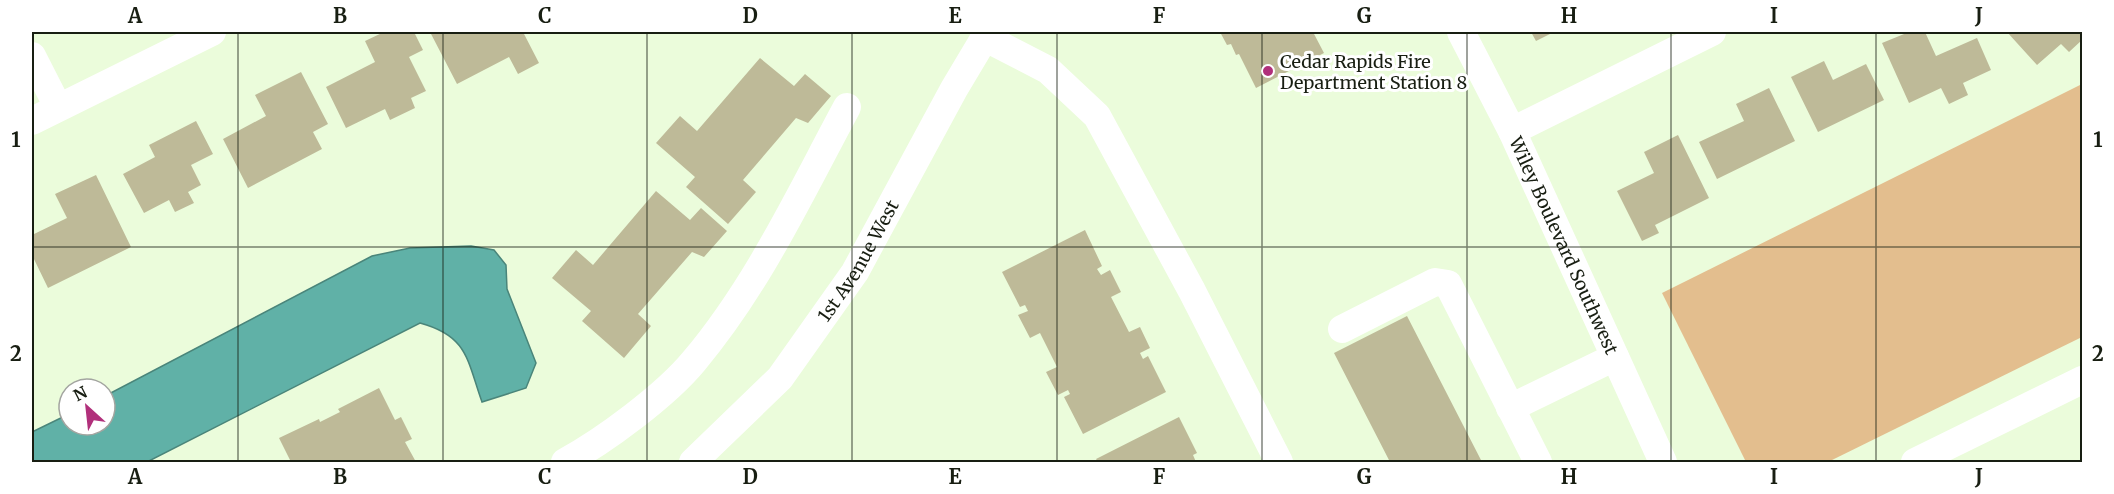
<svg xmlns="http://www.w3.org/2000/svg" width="2114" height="494" font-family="Merriweather,serif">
<rect width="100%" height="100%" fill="#ebfcdb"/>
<path fill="#e3be8e" d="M2082,84V337L1828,462H1746L1662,293Z"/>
<path fill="#60b1a7" stroke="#4a857a" stroke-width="1.5" d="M471,246L494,250L506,265L507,289L536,363L526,388L482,402C467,360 468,336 420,323L147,462H32V432L69,414V425H105V396L372,256L410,248Z"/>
<path fill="#beba98" d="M384,32H414L423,50L409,57L426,91L411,98L415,108L390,120L385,109L346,128L326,87L375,62L365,41Z
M430,32H523L539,63L518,74L509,57L457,84Z
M1220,32H1313L1324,53L1256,88L1239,54L1236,55L1231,44L1227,45Z
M1531,32H1554L1536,41Z
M1909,32H1925L1936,56L1977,38L1991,70L1963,83L1968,95L1949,104L1941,88L1909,103L1882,43Z
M2007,32H2082V40L2069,52L2061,44L2037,65Z
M760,58L794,86L805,74L831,96L808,123L796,118L743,180L756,192L728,224L686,187L695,177L656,143L680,116L697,131Z
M1824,61L1833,80L1866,64L1884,100L1818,132L1791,77Z
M301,72L328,124L313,132L322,149L248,188L223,139L266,116L255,95Z
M1769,88L1795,141L1717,179L1699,142L1744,121L1736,104Z
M196,121L213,154L191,165L201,185L188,192L194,203L175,212L169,200L144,213L123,174L155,157L149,145Z
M1678,135L1709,198L1655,225L1659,233L1642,241L1617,191L1654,173L1644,152Z
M96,175L131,247L48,288L32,255V235L67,218L55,194Z
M656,191L690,220L701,208L727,231L704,257L692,252L638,314L651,326L624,358L582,321L591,311L552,278L576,250L593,265Z
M1085,230L1102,266L1097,269L1101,275L1110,270L1121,292L1111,297L1129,332L1140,327L1150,348L1140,353L1143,359L1148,356L1166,392L1083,434L1064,397L1070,394L1068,390L1058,395L1046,372L1057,367L1040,333L1030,338L1018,315L1028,311L1025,305L1020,307L1002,272Z
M1407,316L1482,462H1390L1334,353Z
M379,388L395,420L401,417L412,439L405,442L416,462H291L279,438L319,419L320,422L340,412L338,409Z
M1179,417L1197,453L1193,455L1196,462H1098L1096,459Z"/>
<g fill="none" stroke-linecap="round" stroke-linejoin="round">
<g stroke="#fff" stroke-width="28">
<path id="s1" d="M1461,32L1512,131L1663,462"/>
<path d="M984,37L1048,70L1097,116L1192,291L1279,462"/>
<path d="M32,56L58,107"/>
<path d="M32,121L212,32"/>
<path d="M1512,131L1712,32"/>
<path d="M1342,329L1435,282L1448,284L1538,462"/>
<path d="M1510,408L1615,357"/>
<path d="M565,462C604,441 666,395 694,361C758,285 800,194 847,107"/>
<path id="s2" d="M693,462L780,378L855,272L954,89L988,32"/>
<path d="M1915,462L2082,380"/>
</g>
</g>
<path fill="none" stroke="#181e12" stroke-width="1.5" stroke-opacity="0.55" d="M238,32V462M443,32V462M647,32V462M852,32V462M1057,32V462M1262,32V462M1467,32V462M1671,32V462M1876,32V462M32,247H2082"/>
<circle fill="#b1307b" stroke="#fff" stroke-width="2" cx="1268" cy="71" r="6"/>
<g text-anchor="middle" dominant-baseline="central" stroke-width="6" stroke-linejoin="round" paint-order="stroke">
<g font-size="18" fill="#181e12" stroke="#fff" text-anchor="start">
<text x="1280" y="61">Cedar Rapids Fire<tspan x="1280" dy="21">Department Station 8</tspan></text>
</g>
<g font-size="18" fill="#181e12" stroke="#fff">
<text stroke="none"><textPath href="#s1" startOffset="237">Wiley Boulevard Southwest</textPath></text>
<text stroke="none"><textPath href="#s2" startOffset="262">1st Avenue West</textPath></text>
</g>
</g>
<rect width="2114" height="494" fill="none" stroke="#ffffff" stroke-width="66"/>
<g transform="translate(87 407) rotate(333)"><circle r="28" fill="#ffffff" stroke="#a3a5a0" stroke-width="1.5"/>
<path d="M0-4.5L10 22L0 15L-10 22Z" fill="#b1307b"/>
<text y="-9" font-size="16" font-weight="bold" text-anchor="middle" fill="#181e12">N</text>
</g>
<rect x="33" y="33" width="2048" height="428" fill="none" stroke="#181e12" stroke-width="2"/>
<g font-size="20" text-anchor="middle" font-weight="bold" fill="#181e12">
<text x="135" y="23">A</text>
<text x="340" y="23">B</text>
<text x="545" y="23">C</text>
<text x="750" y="23">D</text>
<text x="955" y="23">E</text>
<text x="1159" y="23">F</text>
<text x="1364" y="23">G</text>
<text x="1569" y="23">H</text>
<text x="1774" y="23">I</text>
<text x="1979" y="23">J</text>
<text x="16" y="147">1</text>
<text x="2098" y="147">1</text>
<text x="16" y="361">2</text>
<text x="2098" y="361">2</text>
<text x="135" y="484">A</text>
<text x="340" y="484">B</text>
<text x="545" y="484">C</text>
<text x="750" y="484">D</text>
<text x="955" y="484">E</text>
<text x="1159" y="484">F</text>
<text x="1364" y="484">G</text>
<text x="1569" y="484">H</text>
<text x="1774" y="484">I</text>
<text x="1979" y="484">J</text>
</g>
</svg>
